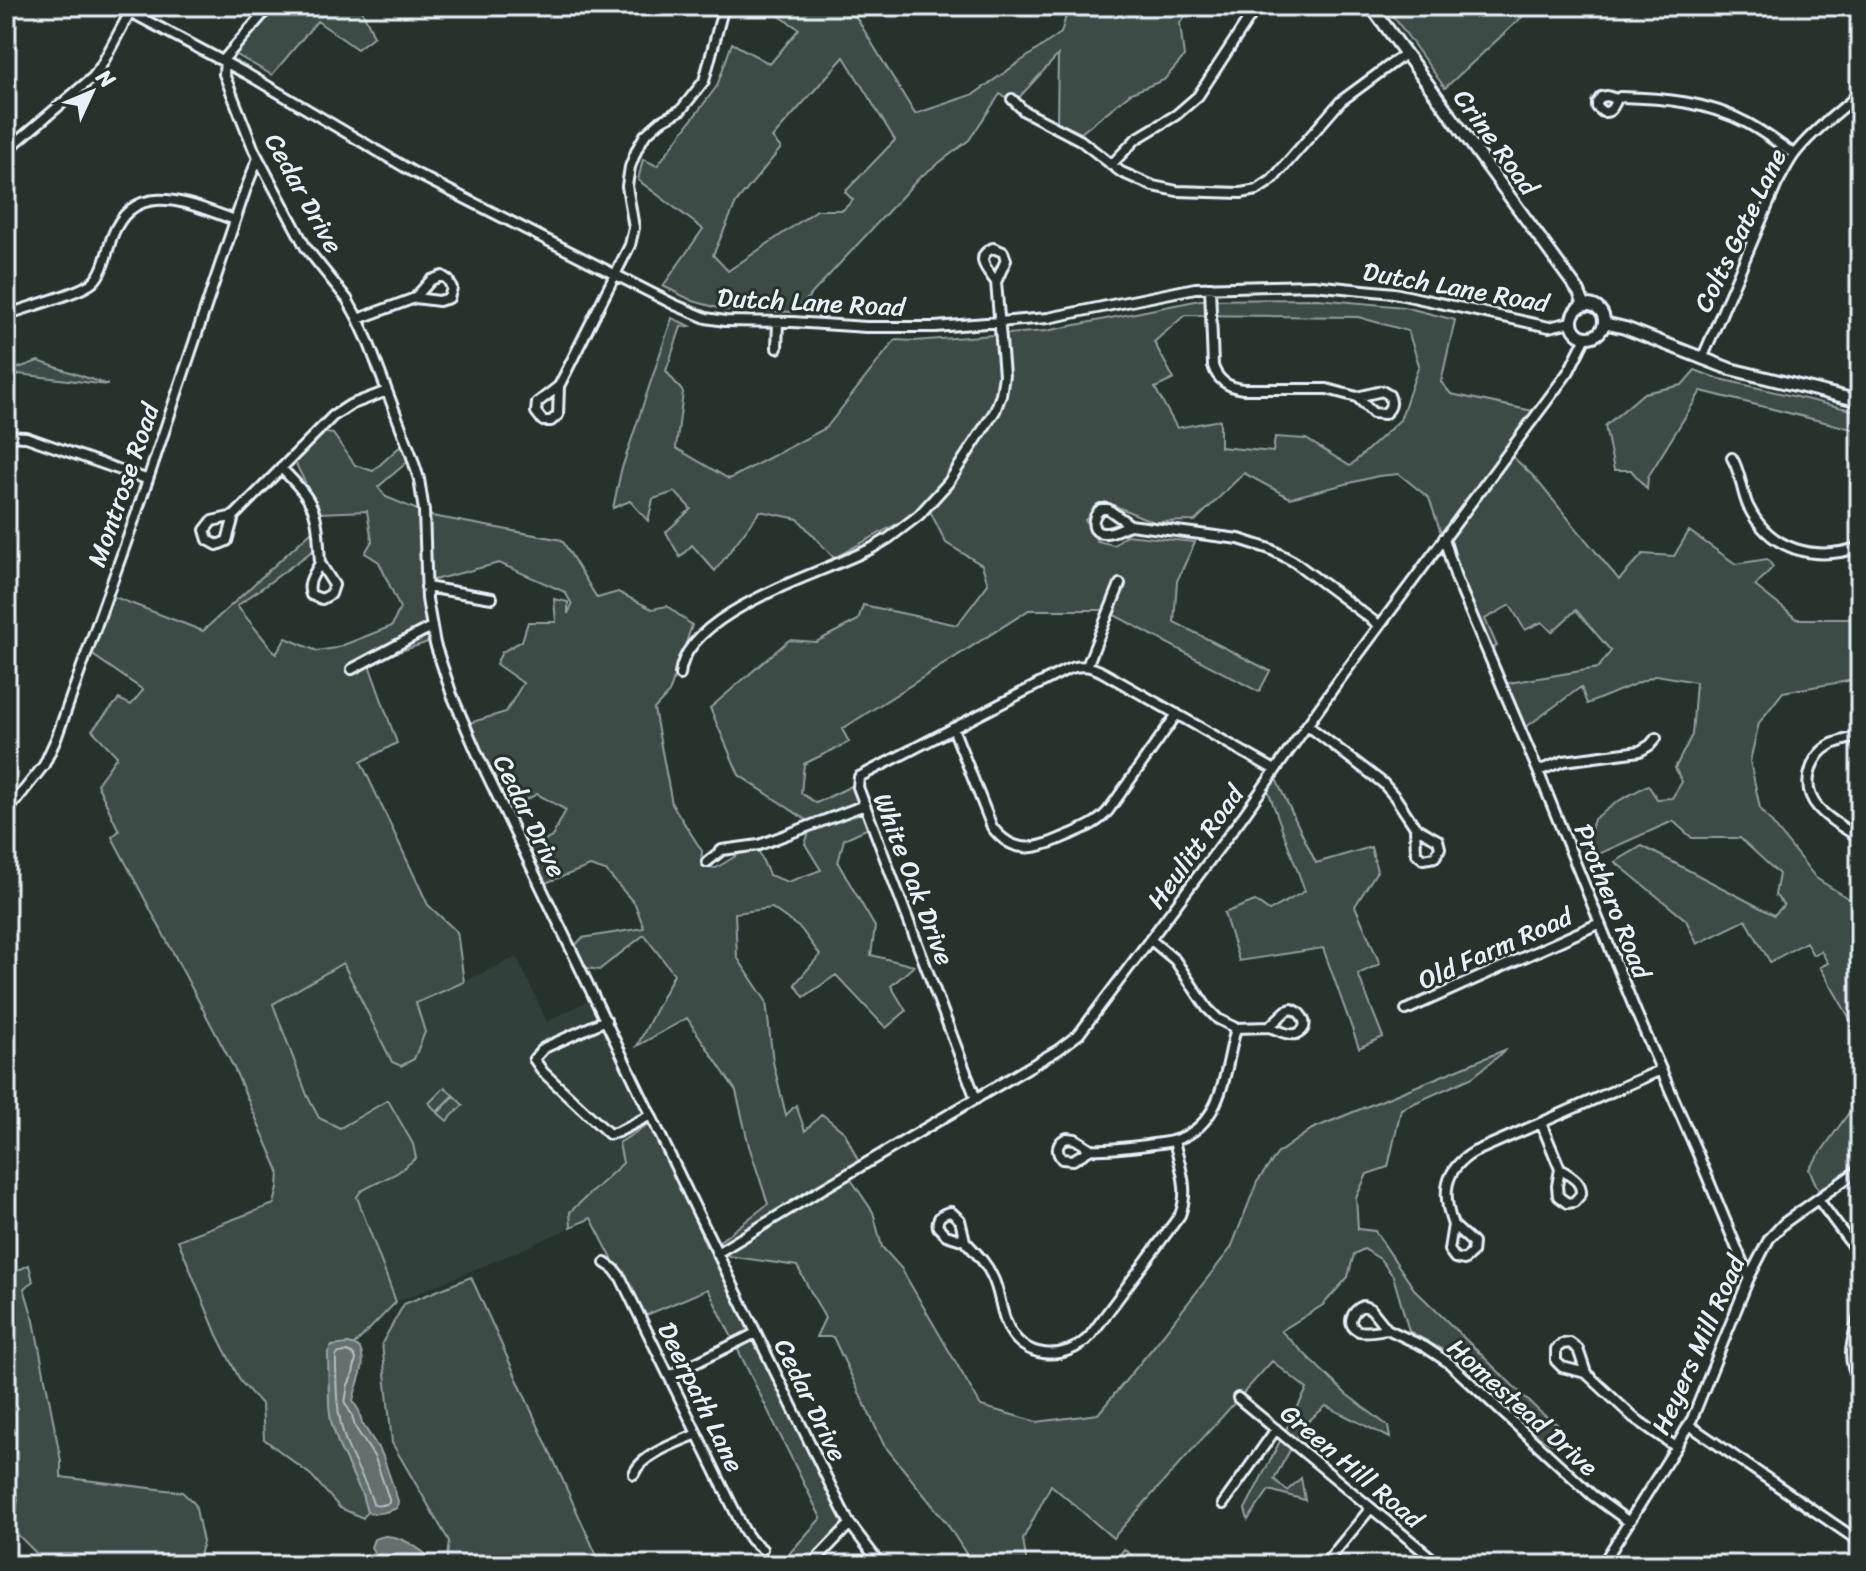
<svg xmlns="http://www.w3.org/2000/svg" width="1866" height="1571" font-family="Sriracha,sans-serif">
<rect width="100%" height="100%" fill="#26332d"/>
<filter id="ink" filterUnits="userSpaceOnUse"><feTurbulence type="fractalNoise" baseFrequency=".0125" numOctaves="2"/><feDisplacementMap in="SourceGraphic" scale="16" xChannelSelector="R" yChannelSelector="G"/><feConvolveMatrix kernelMatrix="1 2 1 2 8 2 1 2 1" color-interpolation-filters="sRGB"/></filter>
<g filter="url(#ink)">
<path fill="#333f3a" d="M517,957L547,1022L591,999L652,1122L623,1163L570,1212L571,1227L519,1251L396,1302L356,1197L361,1191L397,1173L340,1128L320,1118L307,1095L273,1004L343,963L416,1003Z"/>
<path fill="#3e4b47" stroke="#939ea0" stroke-width="2" fill-rule="evenodd" d="M271,6H360L374,36L357,49L317,21L272,75L235,54Z
M764,6H834L856,17L915,114L974,94L1061,33L1066,16L1063,6H1192L1180,23L1184,57L1164,80L1131,93L1081,133L1057,122L1058,55L1015,102L1000,94L969,140L919,178L795,312L725,310L693,301L663,286L703,229L638,180L643,159L657,166L717,86L732,43L770,64L799,29ZM844,57L895,140L845,192L853,200L843,210H817L728,271L713,255L736,203L781,148L772,138Z
M1386,6H1534L1445,88Z
M1318,299L1404,307L1455,320L1441,382L1451,394L1538,412L1509,453L1534,477L1619,580L1643,554L1674,556L1689,531L1736,564L1767,559L1773,567L1755,586L1797,619H1847L1860,616V679L1783,692L1759,723L1750,761L1760,808L1816,878L1860,906V1036L1820,967L1828,963L1821,951L1813,955L1806,942L1770,962L1746,920L1697,944L1686,920L1615,862L1642,846L1774,915L1784,905L1775,895L1779,874L1740,838H1692L1673,821L1592,857L1584,853L1594,819L1620,800L1648,785L1657,799L1672,798L1682,782L1675,768L1692,735L1696,682L1657,675L1587,704L1581,687L1522,730L1503,684L1598,668L1611,651L1576,610L1552,632L1542,622L1525,630L1510,605L1485,619L1497,646L1487,651L1444,542L1429,498L1399,474L1378,476L1290,498L1244,473L1195,521L1154,522L1105,502L1085,520L1097,541L1114,545L1126,535L1195,542L1177,581L1174,622L1270,671L1259,692L1105,610H1029L842,729L849,742L804,764L801,793L816,803L858,783L873,826L844,839L838,863L875,927L871,955L914,966L891,986L906,1011L886,1028L836,975L804,997L795,984L820,955L801,929L772,908L735,913L737,957L766,1001L773,1062L786,1115L796,1105L805,1131L822,1114L845,1133L861,1167L848,1175L873,1212L882,1247L901,1268L981,1406L1037,1422L1098,1414L1155,1345L1231,1248L1257,1182L1278,1153L1312,1129L1507,1049L1473,1077L1401,1109L1388,1167L1367,1174L1356,1198L1358,1229L1375,1231L1414,1289L1540,1412L1557,1424L1563,1435L1555,1445L1540,1438L1443,1350L1409,1331L1393,1276L1380,1259L1364,1249L1354,1254L1348,1277L1323,1305L1281,1331L1346,1394L1388,1426L1390,1438L1326,1406L1304,1425L1274,1479L1287,1491L1301,1478L1305,1500L1269,1490L1248,1520L1245,1509L1307,1389L1272,1361L1113,1538L1051,1485L1023,1539L1027,1565H973L946,1522L884,1445L833,1337H816L825,1318L797,1266L722,1255L852,1521L811,1565H779L821,1518L708,1289L642,1317L591,1218L571,1227L570,1212L623,1163L619,1143L652,1122L706,1246L721,1240L768,1204L749,1146L736,1091L687,1018L637,1046L674,974L644,935L599,970L582,967L573,948L582,938L644,928L635,904L606,871L590,866L540,885L524,851L552,837L566,810L537,794L505,812L466,724L506,712L523,683L496,664L502,652L522,641L528,622H556L554,599L568,602V614L572,604L565,592L499,563L426,582L434,640L368,662L397,743L361,762L428,905L457,932L464,982L416,1003L425,1032L414,1059L401,1066L392,1062L343,963L273,1004L307,1095L319,1118L340,1128L388,1100L413,1144L416,1158L397,1173L361,1191L357,1197L396,1302L353,1346L348,1344L331,1421L339,1446L362,1494L367,1512L363,1518L340,1508L312,1476L264,1439L262,1405L241,1382L217,1335L178,1240L274,1204L278,1188L279,1171L234,1068L112,837L119,831L97,784L117,756L92,730L119,699L131,705L143,690L87,651L107,594L203,631L313,530L315,549L237,606L276,654L286,638L317,651L336,648L392,626L400,608L379,562L365,553L372,541L367,511L320,513L294,460L320,432L333,434L355,465L373,471L405,442L411,459L378,487L386,497L432,516L562,540L597,598L618,592L652,609L667,606L692,625L669,693L654,709L672,804L702,851L701,866L716,868L749,848L759,852L769,875L788,882L821,870L805,844L812,824L739,775L710,708L789,640L816,642L858,620L863,605L957,625L988,584L982,565L946,543L928,507L834,558L798,519L760,511L715,571L692,545L680,557L666,532L691,509L675,492L653,499L648,521L630,501L613,508L621,471L672,318L690,326L681,327L666,371L683,392L676,448L729,479L826,428L895,340L914,341L1046,331L1200,300ZM1185,315L1358,317L1408,331L1419,365L1400,420L1350,466L1306,439L1275,437L1273,452L1220,447V420L1177,428L1155,388L1174,379L1154,342Z
M38,361L108,385L19,374L6,384V370L10,371Z
M1695,370L1716,378L1860,412V431L1701,391L1648,477L1647,489L1631,470H1614L1605,426L1644,393L1682,385Z
M1274,775L1316,863L1371,847L1377,871L1355,906L1380,964L1358,974L1383,1037L1359,1048L1323,948L1239,961L1224,913L1255,901L1269,911L1305,891L1266,785Z
M445,1087L453,1095L437,1112L429,1103Z
M454,1096L463,1105L447,1121L438,1113Z
M1860,1097V1173L1821,1196L1809,1169Z
M29,1265L33,1281L24,1288L34,1321L61,1461V1477L182,1492L195,1504L203,1542L196,1565H43V1560L13,1530L18,1499L6,1475V1276Z
M471,1277L601,1565H446L449,1541L392,1443L382,1343L404,1304Z
M1124,1549L1144,1565H1113Z"/>
<path fill="#636f6d" stroke="#98a3a5" stroke-width="2" d="M348,1344L359,1347C369,1366 356,1382 353,1401L359,1411L362,1423L382,1454L398,1501L397,1508C387,1512 378,1515 367,1512L362,1494L339,1446L331,1421L329,1405L328,1352L332,1346Z
M385,1536C401,1536 415,1546 428,1556L427,1565H383L371,1547L374,1539Z"/>
<g fill="none" stroke-linecap="round" stroke-linejoin="round">
<path stroke="#b3bdc0" stroke-width="2" d="M347,1352L354,1355L356,1359L353,1374L348,1385L345,1403L352,1415L355,1427L375,1458L389,1499V1503C384,1505 377,1507 373,1504C367,1483 355,1465 347,1445C336,1416 336,1387 336,1356L339,1353Z"/>
<g stroke="#e8f1f8" stroke-width="14">
<path id="minor" d="M119,6L247,74L413,172L675,305L706,318L725,321L793,322L866,327H935L1048,318L1195,288L1313,285L1394,293L1549,327L1571,322
M270,6L225,58L224,74L254,150L289,216L306,248L347,299L358,319L368,341L411,454L419,479L424,511L427,599L435,644L452,695L480,760L691,1199L841,1507L850,1524L881,1565
M1607,96L1617,99C1613,106 1612,113 1603,112L1597,107V103L1601,97Z
M1012,99L1024,111L1080,140L1121,172L1153,186L1177,191L1241,193L1257,190L1272,180L1341,101L1405,54
M1617,99L1620,97C1665,98 1707,102 1747,123C1764,132 1779,144 1794,154
M6,151L93,77L101,66L130,12
M1111,165L1136,139L1176,115L1198,96L1257,6
M993,248L1003,252L1006,260L996,282C988,271 973,257 993,248Z
M442,276L448,280L452,288L449,298L439,301L415,298L431,280Z
M1210,287L1213,366C1218,381 1228,387 1243,389H1327L1357,397
M6,315C24,308 81,293 93,282C104,272 107,251 112,237C135,176 192,205 235,220
M358,319L415,298
M777,348L778,322
M1702,359L1777,184C1782,175 1787,165 1793,156C1811,132 1838,113 1860,93
M559,386L630,245L634,228L627,186L630,167L637,149L645,135L661,121L681,110L704,81L724,6
M559,386L558,415L551,421H543L536,412L537,403Z
M1382,391L1389,395C1393,403 1391,409 1384,414L1373,413L1357,397Z
M1860,432V442
M6,436L26,437L146,479
M1732,458C1741,473 1741,490 1748,506C1770,551 1815,562 1860,547
M281,468C318,505 317,511 320,563
M1101,509H1108L1130,525C1123,527 1112,534 1104,533C1089,533 1092,516 1101,509Z
M234,516L333,416L350,405L387,391
M234,516L227,541L217,545L208,540L205,530L212,521Z
M1130,525L1239,539L1270,549L1293,561L1379,625
M1444,538L1456,578L1538,771L1636,1012L1697,1152L1749,1278
M320,563L334,585L331,594L322,599L311,595C306,583 315,573 320,563Z
M426,587L492,598
M1087,666L1120,584
M352,669L431,627
M680,675C684,611 825,573 874,547L889,538L919,515L948,483L995,411L1001,395L1004,375L996,282
M1307,725L1383,783L1395,797L1415,827
M953,728L992,827C1016,859 1041,847 1071,834C1085,828 1098,823 1108,811L1177,714
M1860,736C1850,739 1839,740 1830,745C1821,750 1814,759 1811,769C1798,805 1835,822 1860,838
M1538,771L1564,761L1640,751L1650,745L1656,738
M6,813L44,765L56,739L137,512L245,191L258,158
M1415,827L1438,840L1440,848L1435,857L1423,859L1416,853Z
M707,862L722,850L759,845L865,805
M1151,940L1175,960L1207,1008L1218,1019L1236,1028L1269,1027
M1292,1009C1304,1013 1311,1029 1296,1034C1288,1036 1276,1029 1269,1027L1286,1011Z
M1406,1010L1600,923
M606,1020L544,1048L534,1059L543,1072L609,1134L618,1132L651,1115
M976,1099L858,787L859,777L1064,671C1079,664 1090,665 1104,673L1275,770
M1541,1123L1560,1169
M1067,1138L1075,1139L1091,1149L1073,1160L1062,1159C1055,1151 1057,1142 1067,1138Z
M1091,1149C1111,1150 1129,1147 1147,1145C1158,1143 1169,1143 1178,1139C1224,1123 1225,1068 1236,1028
M1560,1169C1570,1176 1582,1181 1581,1194L1574,1202L1567,1203L1558,1196L1557,1186Z
M1818,1199L1860,1256
M951,1212L960,1220L965,1241L946,1235L938,1227C936,1218 942,1213 951,1212Z
M1453,1225C1442,1195 1443,1170 1474,1152L1661,1070
M1453,1225L1473,1243L1472,1253L1464,1260L1455,1258L1449,1250Z
M965,1241C975,1252 986,1262 992,1276C1000,1291 1000,1309 1007,1324C1021,1360 1066,1362 1090,1336L1180,1215C1190,1189 1180,1167 1174,1141
M717,1253L819,1191L1058,1050L1079,1034L1243,816L1337,683L1569,371L1586,337
M605,1263L614,1269L621,1278L744,1530L751,1540L762,1549
M1363,1306L1371,1309L1387,1329C1379,1330 1367,1333 1359,1331C1344,1325 1353,1310 1363,1306Z
M1860,1312C1853,1340 1844,1356 1860,1384
M1387,1329L1425,1347L1449,1363L1592,1495L1629,1522
M1570,1343L1578,1349L1586,1373L1562,1367L1556,1361V1349L1562,1344Z
M1586,1373L1633,1417L1676,1447
M669,1376L756,1333
M1238,1398L1440,1565
M1689,1425L1860,1542
M634,1474C640,1455 679,1442 697,1434
M1223,1504L1276,1429
M811,1565L850,1524
M1324,1565L1371,1508
M1602,1565L1676,1447L1692,1419L1749,1278L1769,1239L1784,1223L1860,1169"/>
</g>
<g stroke="#e8f1f8" stroke-width="16">
<path id="major" d="M1371,6L1579,292L1584,305
M1572 321a16 16 0 1 1 32 0a16 16 0 1 1-32 0Z
M1604,323L1625,328L1730,369L1860,401"/>
</g>
<use href="#minor" stroke="#26332d" stroke-width="8"/>
<use href="#major" stroke="#26332d" stroke-width="10"/>
</g>
</g>
<g text-anchor="middle" dominant-baseline="central" stroke-width="6" stroke-linejoin="round" paint-order="stroke">
<g font-size="26" fill="#e8f1f8" stroke="#26332d">
<text transform="translate(1496 142) rotate(54)">Crine Road</text>
<text transform="translate(304 193) rotate(61)">Cedar Drive</text>
<text transform="translate(1740 230) rotate(-64)">Colts Gate Lane</text>
<text transform="translate(1456 287) rotate(10)">Dutch Lane Road</text>
<text transform="translate(811 302) rotate(3)">Dutch Lane Road</text>
<text transform="translate(123 485) rotate(-71)">Montrose Road</text>
<text transform="translate(530 816) rotate(64)">Cedar Drive</text>
<text transform="translate(1195 847) rotate(-54)">Heulitt Road</text>
<text transform="translate(914 879) rotate(69)">White Oak Drive</text>
<text transform="translate(1613 901) rotate(68)">Prothero Road</text>
<text transform="translate(1495 948) rotate(-24)">Old Farm Road</text>
<text transform="translate(1698 1345) rotate(-66)">Heyers Mill Road</text>
<text transform="translate(701 1397) rotate(64)">Deerpath Lane</text>
<text transform="translate(811 1400) rotate(64)">Cedar Drive</text>
<text transform="translate(1523 1407) rotate(42)">Homestead Drive</text>
<text transform="translate(1352 1466) rotate(40)">Green Hill Road</text>
</g>
</g>
<rect width="1866" height="1571" fill="none" stroke="#26332d" stroke-width="32"/>
<rect x="16" y="16" width="1834" height="1539" fill="none" stroke="#e8f1f8" stroke-width="3" filter="url(#ink)"/>
<g transform="translate(92 92) rotate(46)" stroke="#26332d" stroke-width="6" paint-order="stroke">
<path d="M0-6L14 30L0 20L-14 30Z" fill="#e8f1f8"/>
<text y="-12" font-size="22" font-weight="bold" text-anchor="middle" fill="#e8f1f8">N</text>
</g>
</svg>
